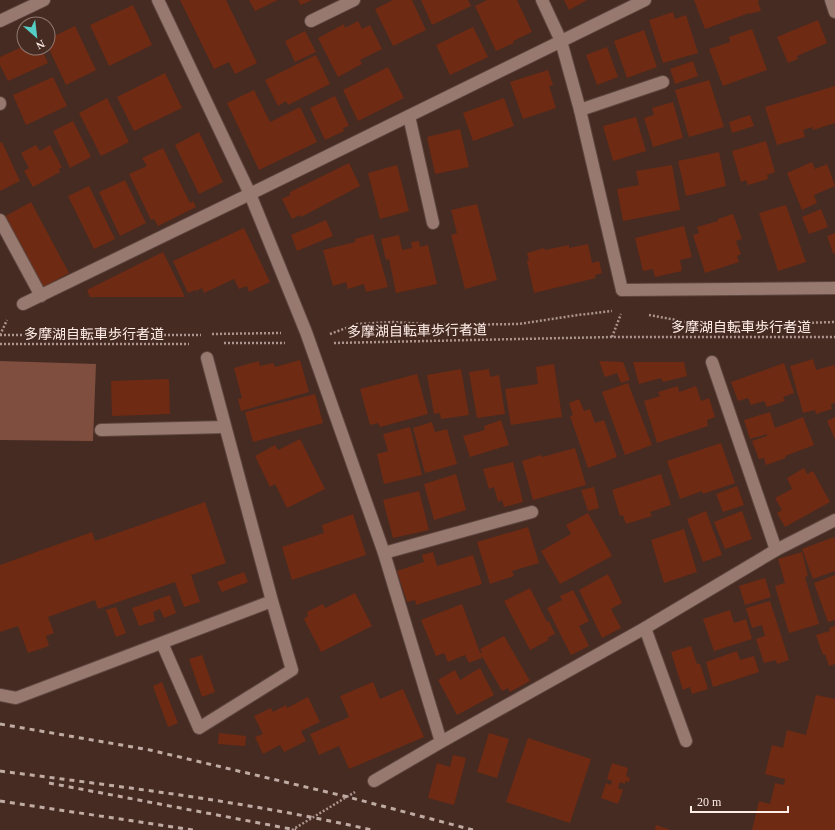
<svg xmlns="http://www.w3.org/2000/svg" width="835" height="830" font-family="'Times New Roman','Noto Sans JP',serif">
<rect width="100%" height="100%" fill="#452b22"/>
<path fill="#804e3e" d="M0,361L96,364L93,441L0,440Z"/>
<path fill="#6f2a13" d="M180,0H226L257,63L235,74L229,62L214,69Z
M249,0H278L255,11Z
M298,0H312L301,5Z
M393,0H412L426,30L393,46L375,9Z
M421,0H468L471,6L432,25Z
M487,0H517L532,32L513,41L514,43L496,51L475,6Z
M564,0H587L569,10Z
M694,0H759L758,2L761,11L749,14V13L705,29Z
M133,5L152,45L109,66L90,25Z
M673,12L675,19L686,15L698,53L663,63L649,20Z
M818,20L827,43L797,56L798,59L788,63L777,37Z
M358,21L362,29L370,25L382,49L360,60L362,64L338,77L318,38L344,24L345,28Z
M75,26L96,70L66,85L48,47V39Z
M473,27L488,57L450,75L436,45Z
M752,29L767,70L723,86L709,49L730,42L729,37Z
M644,30L657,67L627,78L614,41Z
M305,31L316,52L295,62L285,41Z
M24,46V48H41L48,63L8,81L0,65V57Z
M607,47L618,77L597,85L586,55Z
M316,55L330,84L288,105L286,101L278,106L265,80Z
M693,61L698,76L675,84L670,69Z
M388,67L404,98L358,121L343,90Z
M548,70L553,85L549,86L556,108L523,119L510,82Z
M165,73L182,108L134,131L117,97Z
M53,77L67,106L26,125L13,95Z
M709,80L724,127L689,137L675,90Z
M835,86V123L813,130L812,127L803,130L805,137L777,145L765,107Z
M254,90L270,122L300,107L317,142L259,170L227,103Z
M335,96L349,126L343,128L344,131L325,140L310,108Z
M107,98L129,142L101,156L79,113Z
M504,98L514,126L473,141L463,113Z
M673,102L683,138L653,147L644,118L654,115L652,108Z
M750,115L754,126L732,133L729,122Z
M636,117L646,151L613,161L603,126Z
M73,121L91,157L70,168L53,131Z
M460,129L469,167L435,174L427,137Z
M199,132L223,182L199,194L175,145Z
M766,141L775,172L767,175L768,179L748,185L746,180L741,182L732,151Z
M2,142L20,181L0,191V143Z
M36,145L40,151L50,145L62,167L59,169L60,172L33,187L24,171L29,168L21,153Z
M163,148L190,203L193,201L196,207L158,226L154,219L151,220L129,174L147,166L142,158Z
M719,152L726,186L686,196L678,161Z
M812,162L815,169L827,164L835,186L814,195L817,203L802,210L787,173Z
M349,163L360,186L301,217L300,215L292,219L282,199L290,195V192Z
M397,165L409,211L380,219L368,173Z
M672,165L680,210L623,221L617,189L639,185L636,171Z
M125,180L146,223L120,236L99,192Z
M89,186L115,239L94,249L68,196Z
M31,202L69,273L40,289L2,218Z
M477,204L497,280L465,289L451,235L457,233L451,210Z
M786,205L806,262L778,271L759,213Z
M821,209L828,227L809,234L802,217Z
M733,214L742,239L736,241L741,254L737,256L739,262L705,273L693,235L699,233L697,227L718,221V219Z
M326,220L333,236L297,251L291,235Z
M684,226L692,257L680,260L682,271L655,277L653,269L643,271L635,238Z
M244,228L270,282L249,292L247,286L239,289L234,279L204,293L202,288L196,291L195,290L188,293L173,261Z
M835,233V253H833L827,236Z
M373,234L388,287L366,292L364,284L348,289L346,282L333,286L323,250L355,242V239Z
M399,235L402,250L412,248L411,242L419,241L420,247L428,245L437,284L396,293L389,259L386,260L381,239Z
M588,244L592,263L599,261L602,273L595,275L596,278L534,293L527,261L529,260L527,253L544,248L545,250L569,245V248Z
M163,252L185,297H90L87,290Z
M813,359L816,370L834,365L835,369V403L831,404L832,409L816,414L815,410L803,413L790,366Z
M300,360L309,392L241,411L238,399L242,398L234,368L259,361L260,366L273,363L275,367Z
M599,361L623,362L630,380L621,383L617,373L605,377Z
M633,362H684L687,376L663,382L661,378L639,384Z
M784,363L794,393L783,397L785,401L767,407L764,401L751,405L748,398L738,401L731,382Z
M554,364L562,417L511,425L505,389L538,384L536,367Z
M461,369L469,415L441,419L440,413L434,414L427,375Z
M489,369L490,377L499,375L505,414L477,418L469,372Z
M417,374L428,414L380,427L378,423L370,425L360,389Z
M169,379L170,414L112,416L111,381Z
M628,383L652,445L625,455L602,392Z
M678,386L679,392L696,386L701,401L709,398L715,417L707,420L708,426L657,443L644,401L660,396L658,392Z
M315,394L323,423L253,442L245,412Z
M579,399L584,411L590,409L595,423L604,420L617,457L588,468L570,416L573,415L569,403Z
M770,412L775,428L803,417L814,445L785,456L786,458L766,465L764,458L759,459L752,441L767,436V434L750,439L744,420Z
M835,417V439L827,421Z
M501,420L509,445L470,457L463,436L485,430L484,426Z
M432,422L435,432L447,429L457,464L425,473L413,428Z
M410,427L422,475L384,484L377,454L388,451L383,434Z
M300,439L325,489L287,508L275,484L270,487L255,456L275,445L278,450Z
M721,443L735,483L703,494L702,491L680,499L667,461Z
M575,448L586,485L533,500L522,461L541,455L542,457Z
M513,462L523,502L504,507L502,500L498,502L494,487L489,489L483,469Z
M804,468L807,474L813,471L830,502L785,527L777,513L782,510L775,498L792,489L787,478Z
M456,474L466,510L434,520L424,484Z
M661,474L671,505L650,512L652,516L626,524L623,515L620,516L612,490Z
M737,486L744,505L723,512L716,494Z
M594,487L599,508L588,511L581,490Z
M419,491L429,530L393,538L383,500Z
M205,502L226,563L191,575L200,602L184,607L175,582L98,609L95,600L48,617L54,633L46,636L49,646L28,653L18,626L0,632V565L92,532L95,541Z
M706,511L722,555L703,562L687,519Z
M742,511L752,539L725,549L714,522Z
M588,513L612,556L560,584L541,551L571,534L566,525Z
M353,514L366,555L292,580L282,547L324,533L322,525Z
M528,527L539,563L512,571L514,576L490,584L477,542Z
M684,529L697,572L664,583L651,540Z
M834,537L835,541V571L813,579L802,549Z
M433,552L437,566L473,555L482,584L416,605L415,600L407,602L397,571L424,562L422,555Z
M802,552L808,576L805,577L819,624L789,633L775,586L785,583L778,559Z
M244,572L248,582L222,592L217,582Z
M608,574L622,603L611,609L621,628L602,638L579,590Z
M835,575V620L828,622L814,583Z
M765,578L771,597L745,605L739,586Z
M530,588L547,622L549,621L555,634L547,638L549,640L530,650L504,601Z
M573,590L589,621L579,626L589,646L571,655L547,608L562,600L560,596Z
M355,593L372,626L321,652L304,619L308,616L307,612L323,604L325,608Z
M170,595L176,613L164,618L160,609L153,612L155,621L139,626L132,608Z
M770,601L789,660L777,664L776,660L764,663L756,639L765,636L762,625L752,628L746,608Z
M462,604L482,658L469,663L465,655L448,662L444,653L436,656L421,620Z
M116,607L126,633L116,637L106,610Z
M730,610L734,623L746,619L752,639L714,651L703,619Z
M835,626V664L829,666L825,654L823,655L816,635L830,631L829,628Z
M504,636L530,681L510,692L508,688L502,691L480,653L482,652L480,649Z
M691,646L697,664H700L708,689L692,694L690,687L683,690L671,652Z
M737,651L740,660L754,656L759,672L713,687L706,662Z
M202,655L215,692L202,697L189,659Z
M480,668L494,695L457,715L438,680L455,670L460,680Z
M162,682L178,723L168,727L153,686Z
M373,682L380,699L403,689L424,737L349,769L339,746L319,755L310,734L349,717L340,696Z
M816,695L835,699V830H752L759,801L770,804L775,783L784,785L785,779L765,774L772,745L783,748L787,730L806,735Z
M308,697L320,722L301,731L306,741L284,752L280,745L263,754L255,737L263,734L254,716L271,708L273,712L286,705L287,708Z
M219,733L246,736L245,746L218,744Z
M489,733L509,739L497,778L477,772Z
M528,738L591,759L570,823L506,802Z
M453,755L466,758L454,805L428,798L437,763L450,767Z
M612,763L628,768L626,776L630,778L629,782L625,781V784L620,782L618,788L623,790L618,804L601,798L606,783L611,785L612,781L607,779Z
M656,825L671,830H655Z"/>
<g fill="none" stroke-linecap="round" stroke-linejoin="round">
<g stroke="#5e4740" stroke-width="14">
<path id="lane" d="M831,0L835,12
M311,21L354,0
M0,103V104
M580,110L663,82
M409,116L433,223
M0,220L41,296
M622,290L835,288
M23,304L250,194
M712,362L776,550
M101,430L225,427
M384,553L532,512
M645,628L686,741"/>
</g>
<g stroke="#5e4740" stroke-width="14">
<path id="street" d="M158,0L250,194L306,332L384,553L441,742
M542,0L561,41L580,110L622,290
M0,21L44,0
M250,194L645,0
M162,643L199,728L292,670L272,601L207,358
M0,695L16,698L272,601
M374,781L441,742L645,628L776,550L835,520"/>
</g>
<path stroke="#ab958e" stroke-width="2.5" stroke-dasharray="2 2" stroke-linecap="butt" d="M649,315L709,326L835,322
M212,334L281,333
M330,334L357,324L393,322L443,325L519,324L578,315L612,311
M0,335H201
M0,335L7,320
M612,337L621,314
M224,343H285
M334,343L612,337H835
M0,344H189
M292,830L355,792"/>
<use href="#lane" stroke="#98796f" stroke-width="12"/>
<use href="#street" stroke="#98796f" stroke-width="12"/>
<path stroke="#bfaba4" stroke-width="3" stroke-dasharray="5 5" stroke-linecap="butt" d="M0,724L150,750L348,797L473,830
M0,771C124,787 249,802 372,830
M49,783L296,830
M0,801L193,830"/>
</g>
<g text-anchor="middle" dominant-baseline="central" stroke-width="4" stroke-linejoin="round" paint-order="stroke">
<g font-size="14" fill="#ffede7" stroke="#452b22">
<text x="741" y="327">多摩湖自転車歩行者道</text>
<text transform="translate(417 331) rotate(-1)">多摩湖自転車歩行者道</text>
<text x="94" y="334">多摩湖自転車歩行者道</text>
</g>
</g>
<g transform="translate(36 36) rotate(152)"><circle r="19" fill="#452b22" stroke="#8f7971"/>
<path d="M0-3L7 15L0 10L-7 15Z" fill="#55cec5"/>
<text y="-6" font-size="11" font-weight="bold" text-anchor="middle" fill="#ffede7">N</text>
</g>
<path d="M691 806v6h97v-6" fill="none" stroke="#ffede7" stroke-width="2"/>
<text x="697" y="806" font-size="12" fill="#ffede7" stroke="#452b22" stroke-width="3" paint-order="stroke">20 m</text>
</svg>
